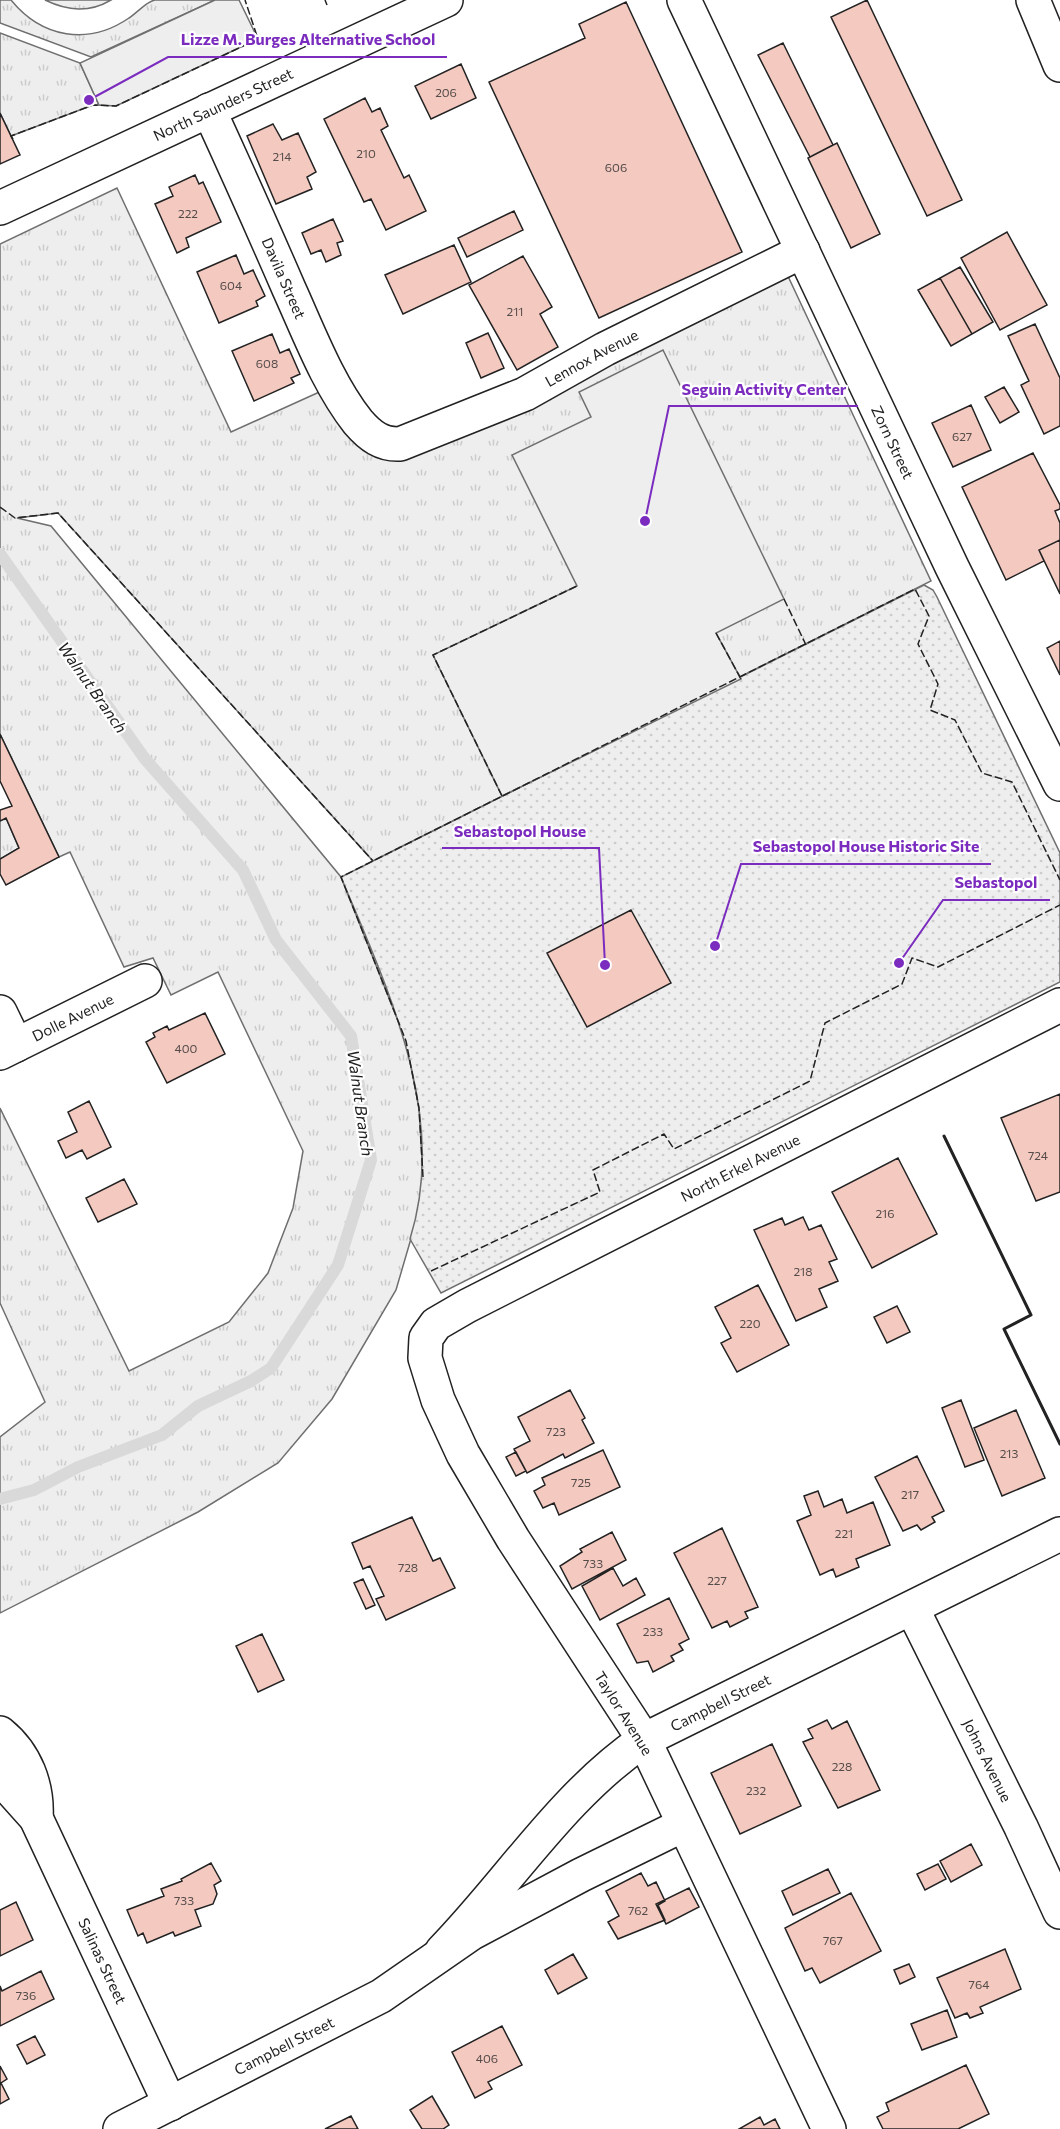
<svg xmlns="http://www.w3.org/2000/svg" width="1060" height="2129" font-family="Commissioner,sans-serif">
<defs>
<pattern id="grass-tufts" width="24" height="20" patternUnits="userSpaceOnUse" patternTransform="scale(1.5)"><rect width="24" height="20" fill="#eee"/><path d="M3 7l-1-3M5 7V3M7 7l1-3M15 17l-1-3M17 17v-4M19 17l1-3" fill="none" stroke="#ccc"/></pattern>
<pattern id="park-dots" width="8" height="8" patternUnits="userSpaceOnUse" patternTransform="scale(1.5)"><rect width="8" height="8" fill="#eee"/><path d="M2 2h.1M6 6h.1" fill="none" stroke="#ccc" stroke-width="1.8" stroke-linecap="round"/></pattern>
</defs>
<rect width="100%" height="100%" fill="#fff"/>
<path fill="url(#grass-tufts)" stroke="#6f6f6f" stroke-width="1.5" d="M0,0H11C42,38 88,46 129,18C137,13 147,1 155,0C174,0 196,0 215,0L91,57L0,23Z
M45,0H111C89,13 68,11 45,0Z
M0,33L80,63L99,105H93L11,136L0,113Z
M117,188L231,432L326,389L366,449L573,382L786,272L931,581L373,861L58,513L17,518L51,526L341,877L406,1041L419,1108L423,1177L417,1218L396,1290L332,1399L278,1463L198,1512L0,1613V1437L45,1402L0,1303V1108L129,1371L229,1322L268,1273L293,1208L303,1151L218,972L171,995L153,958L124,967L70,852L59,857L0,734V244Z
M6,818L19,848L0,859V821Z"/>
<path fill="url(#park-dots)" stroke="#6f6f6f" stroke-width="1.5" d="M924,585L933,590L937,597L1060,853V982L441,1293L410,1239C449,1115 388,990 341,877Z"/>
<path fill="#eee" stroke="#6f6f6f" stroke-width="1.5" d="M215,0H239L258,39L116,106L99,105L80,63Z
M663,350L784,599L716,633L741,679L502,796L433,655L577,586L512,455L591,417L579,392Z"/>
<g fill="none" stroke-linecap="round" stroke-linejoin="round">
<path stroke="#d9d9d9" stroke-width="12" d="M0,554L145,759L243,870L276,940L351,1036L371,1160L338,1265L271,1368L251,1381L198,1406L162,1435L78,1467L34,1490L0,1499"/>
</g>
<path fill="#f3c9c0" stroke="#222" stroke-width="1.5" d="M867,0L962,200L927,216L831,17Z
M626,2L742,252L599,318L489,82L585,38L579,24Z
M783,43L833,145L810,157L758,55Z
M461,64L476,98L431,119L415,86Z
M365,98L372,112L380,108L388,126L381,130L404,178L409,175L426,211L386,230L371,199L364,202L324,119Z
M0,113L20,155L0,164Z
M273,124L282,140L298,133L316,172L307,177L312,189L276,204L247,136Z
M837,143L880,234L851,248L808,158Z
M195,175L199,184L203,182L221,222L186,238L189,247L177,253L155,204L173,196L169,187Z
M514,211L523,230L467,257L458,238Z
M333,219L343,241L337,243L341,255L326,262L321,250L311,254L302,233Z
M1007,232L1047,305L1000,330L961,258Z
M454,245L471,282L403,314L385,275Z
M236,255L244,274L253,270L265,296L256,301L258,306L219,323L197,272Z
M523,256L552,307L540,314L558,347L517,370L469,285Z
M960,267L993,322L972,334L940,278Z
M940,278L972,334L951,346L918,290Z
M1035,324L1060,378V426L1044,434L1021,385L1029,381L1008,336Z
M488,333L504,368L481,378L466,343Z
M272,334L280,353L289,349L300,374L291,378L294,383L254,401L232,351Z
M1004,387L1019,412L1000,423L985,397Z
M971,405L991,450L953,467L932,423Z
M1033,453L1060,505V509L1055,511L1060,523V540L1039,550L1044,561L1006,580L962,487Z
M1060,540V594L1039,550Z
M1060,641V675L1047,648Z
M0,734L59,857L6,885L0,874V859L19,848L6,818L0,821V810L12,806L0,781Z
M631,910L671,983L587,1027L547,953Z
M205,1013L225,1054L167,1083L146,1042L155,1037L153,1033L167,1026L169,1030Z
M1060,1094V1192L1036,1201L1001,1118Z
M89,1101L111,1147L87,1159L82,1150L66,1158L58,1141L77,1132L68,1112Z
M898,1158L937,1234L872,1268L832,1192Z
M124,1179L137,1204L98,1222L86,1198Z
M803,1217L809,1230L821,1225L837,1259L829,1262L838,1281L819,1289L827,1307L796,1321L754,1230L782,1218L785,1225Z
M758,1285L789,1345L737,1372L721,1343L731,1338L715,1307Z
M897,1306L910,1332L887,1343L874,1317Z
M570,1390L585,1418L582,1420L594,1443L565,1458L563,1454L527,1473L514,1449L530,1441L518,1417Z
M961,1400L984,1460L965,1467L942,1408Z
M1016,1410L1045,1478L1002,1496L974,1428Z
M603,1450L620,1487L559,1515L554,1503L543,1508L534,1491L545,1485L542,1478Z
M516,1452L526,1471L516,1476L506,1457Z
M917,1456L944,1511L932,1517L935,1522L921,1530L917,1525L903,1531L875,1477Z
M818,1491L824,1507L842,1499L847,1513L873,1502L890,1545L856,1559L859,1567L836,1577L833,1569L820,1575L797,1521L811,1515L804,1496Z
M412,1517L433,1561L440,1558L455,1588L386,1620L376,1599L384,1596L370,1566L363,1569L352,1543Z
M722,1528L758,1607L745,1612L748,1618L730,1627L727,1621L712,1628L674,1553Z
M612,1532L626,1560L572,1589L560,1566L582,1552L580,1549Z
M613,1568L623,1586L636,1578L645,1595L600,1620L582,1586Z
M363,1579L375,1605L366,1609L354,1583Z
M669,1598L689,1639L679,1644L683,1650L671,1656L674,1661L653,1672L648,1661L637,1663L617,1624Z
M262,1634L284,1680L258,1692L236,1646Z
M827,1720L832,1729L847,1721L880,1790L838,1808L803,1742L813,1738L808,1729Z
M772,1744L801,1806L740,1834L711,1773Z
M971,1844L982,1865L951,1882L940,1861Z
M211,1863L221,1881L214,1885L217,1894L213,1904L195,1910L201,1926L175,1936L173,1932L147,1943L143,1933L138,1936L127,1910L164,1896L161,1889L182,1881L181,1879Z
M938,1864L946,1879L925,1890L917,1874Z
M828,1869L840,1893L793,1915L782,1891Z
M641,1873L648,1886L656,1882L665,1901L658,1905L665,1920L618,1939L608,1922L619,1916L606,1891Z
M689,1888L699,1907L666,1924L656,1904Z
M851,1893L881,1951L820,1983L812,1968L805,1971L785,1928Z
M16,1902L33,1940L0,1956V1910Z
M1005,1949L1021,1989L980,2007L983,2013L970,2018L967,2013L955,2018L937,1978Z
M573,1954L587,1978L558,1994L545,1970Z
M909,1964L915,1977L900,1984L894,1970Z
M41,1971L54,1999L0,2026V1986L2,1991Z
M947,2010L957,2037L922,2050L911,2024Z
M502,2026L522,2065L488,2082L492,2089L475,2098L452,2052Z
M35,2036L45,2055L27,2064L17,2045Z
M966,2065L989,2114L958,2129H883L877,2117L889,2111L886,2103Z
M0,2066L7,2079L1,2083L9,2099L0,2104Z
M432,2096L449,2125L443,2129H422L410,2110Z
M351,2116L358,2129H325Z
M760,2117L764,2125L775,2119L780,2129H739Z"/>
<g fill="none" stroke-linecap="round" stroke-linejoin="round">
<g stroke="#222" stroke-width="36">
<g id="minor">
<path id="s1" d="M684,0L952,567L1060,784"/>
<path id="s2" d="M209,110C236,169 263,229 289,289C309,333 328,384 358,422C370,436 382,445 400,444L525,394L605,349L803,251"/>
<path id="s3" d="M0,208L446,0"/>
<path d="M0,1012L16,1045"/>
<path id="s4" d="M0,1053L145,981"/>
<path id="s5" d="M912,1608L1021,1827L1060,1912"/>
<path d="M0,1733C26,1754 38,1786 36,1818"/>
<path id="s6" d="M0,1770L10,1789L36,1818L170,2104"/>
<path id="s7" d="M442,1951C510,1881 563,1795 644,1740L1060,1534"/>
<path id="s8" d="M120,2129L381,1996L472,1933L581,1875L683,1825"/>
<path id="s9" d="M829,2129L644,1740L513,1539L463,1454L438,1400L425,1358L426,1338L436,1324L467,1306L1060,1005"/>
</g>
</g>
<g stroke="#222" stroke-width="36">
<path id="major" d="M1033,0L1060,65"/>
</g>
<use href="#minor" stroke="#fff" stroke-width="33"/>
<use href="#major" stroke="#fff" stroke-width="33"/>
<path stroke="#222" stroke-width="1.5" stroke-dasharray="8 3" stroke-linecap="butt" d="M325,0L327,5
M13,139L11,136L93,105L116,106L258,39L245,0
M0,507L15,518L58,513L373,861
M784,599L806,645
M716,633L741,679
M502,796L433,655L577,586
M423,1177L419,1108L406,1041L341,877L915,589L929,616L918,644L938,684L930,710L955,720L982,773L1012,782L1060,880
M431,1271L600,1192L593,1170L664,1134L674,1149L810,1081L825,1023L902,984L912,958L938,967L1060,905"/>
<path stroke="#222" stroke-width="3" d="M944,1136L1031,1315L1004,1329L1060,1444"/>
</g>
<g text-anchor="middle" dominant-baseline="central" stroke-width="4.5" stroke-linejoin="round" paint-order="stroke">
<g font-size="12" fill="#564c4a">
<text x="446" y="92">206</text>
<text x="366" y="153">210</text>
<text x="282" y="156">214</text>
<text x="616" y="167">606</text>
<text x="188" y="213">222</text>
<text x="231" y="285">604</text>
<text x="515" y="311">211</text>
<text x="267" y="363">608</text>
<text x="962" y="436">627</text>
<text x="186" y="1048">400</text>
<text x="1038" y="1155">724</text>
<text x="885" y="1213">216</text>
<text x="803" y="1271">218</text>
<text x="750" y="1323">220</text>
<text x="556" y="1431">723</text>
<text x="1009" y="1453">213</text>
<text x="581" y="1482">725</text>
<text x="910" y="1494">217</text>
<text x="844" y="1533">221</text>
<text x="593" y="1563">733</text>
<text x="408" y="1567">728</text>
<text x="717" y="1580">227</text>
<text x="653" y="1631">233</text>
<text x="842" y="1766">228</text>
<text x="756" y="1790">232</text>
<text x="184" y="1900">733</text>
<text x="638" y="1910">762</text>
<text x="833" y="1940">767</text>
<text x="979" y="1984">764</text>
<text x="26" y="1995">736</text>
<text x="487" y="2058">406</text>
</g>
<g font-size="15" fill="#222" stroke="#fff">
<text stroke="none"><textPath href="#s3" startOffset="246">North Saunders Street</textPath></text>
<text stroke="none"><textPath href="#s2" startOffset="184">Davila Street</textPath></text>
<text stroke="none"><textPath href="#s2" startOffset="606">Lennox Avenue</textPath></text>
<text stroke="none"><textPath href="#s1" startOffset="489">Zorn Street</textPath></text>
<text stroke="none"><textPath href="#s4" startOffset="81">Dolle Avenue</textPath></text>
<text stroke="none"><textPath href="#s9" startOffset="1252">North Erkel Avenue</textPath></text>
<text stroke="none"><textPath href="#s7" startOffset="378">Campbell Street</textPath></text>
<text transform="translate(624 1713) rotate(58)">Taylor Avenue</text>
<text stroke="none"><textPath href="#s5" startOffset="170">Johns Avenue</textPath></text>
<text stroke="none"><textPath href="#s6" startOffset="218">Salinas Street</textPath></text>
<text stroke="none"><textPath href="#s8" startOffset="184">Campbell Street</textPath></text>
</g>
<g font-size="16" font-style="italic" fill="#222" stroke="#fff">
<text transform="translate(93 687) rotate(55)">Walnut Branch</text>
<text transform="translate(361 1103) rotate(82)">Walnut Branch</text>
</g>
</g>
<path fill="none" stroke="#7b2cbf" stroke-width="2" d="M89 100L168 57H447M645 521L669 406H858M605 965L599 848H442M715 946L741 864H991M899 963L943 900H1050"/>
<g fill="#7b2cbf" stroke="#fff" stroke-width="2">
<circle cx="89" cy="100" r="6"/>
<circle cx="645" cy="521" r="6"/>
<circle cx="605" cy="965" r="6"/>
<circle cx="715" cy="946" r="6"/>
<circle cx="899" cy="963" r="6"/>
</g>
<g font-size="16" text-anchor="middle" font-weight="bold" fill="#7b2cbf" stroke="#fff" stroke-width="4.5" stroke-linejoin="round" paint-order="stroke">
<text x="308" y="45">Lizze M. Burges Alternative School</text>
<text x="764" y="395">Seguin Activity Center</text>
<text x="520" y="837">Sebastopol House</text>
<text x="866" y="852">Sebastopol House Historic Site</text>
<text x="996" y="888">Sebastopol</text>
</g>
</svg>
